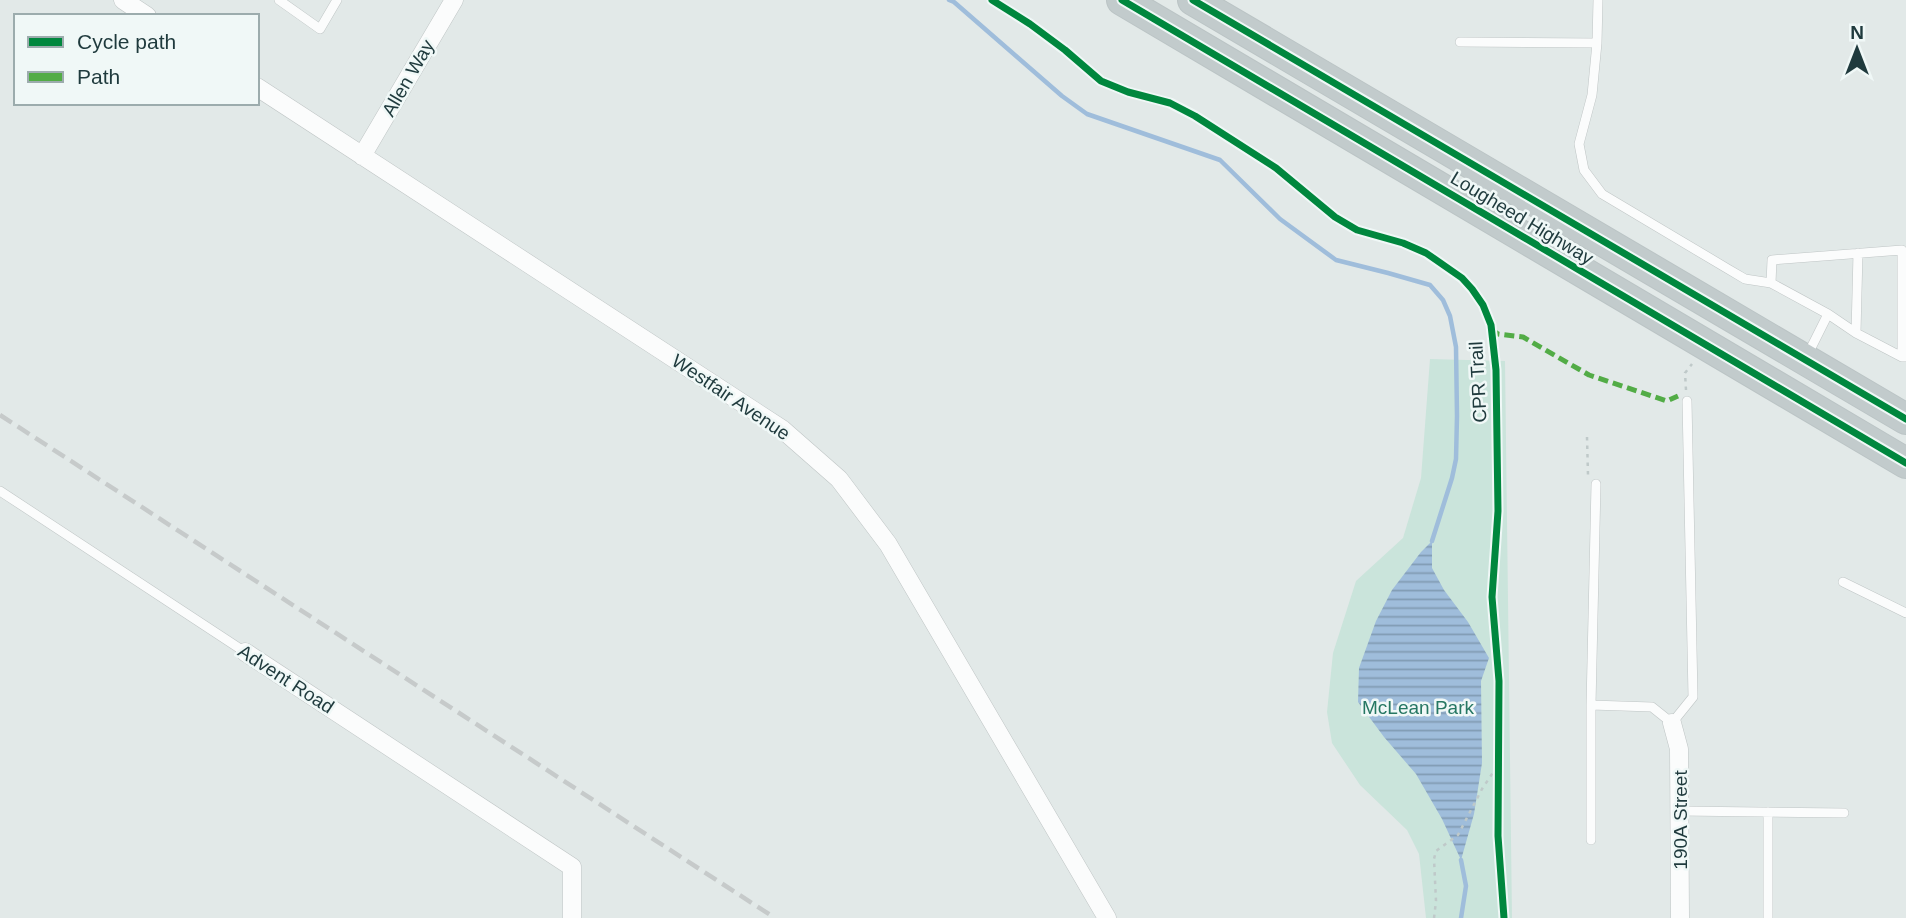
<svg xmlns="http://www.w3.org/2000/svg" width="1906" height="918" font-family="Arial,sans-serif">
<defs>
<pattern id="water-rules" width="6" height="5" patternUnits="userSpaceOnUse" patternTransform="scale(1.75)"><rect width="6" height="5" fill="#9fbddb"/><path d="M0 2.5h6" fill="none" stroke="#819bb3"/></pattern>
</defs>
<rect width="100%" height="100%" fill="#e2e9e8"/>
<path fill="#cae4db" d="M1430,359L1505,361L1512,918H1426L1419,854L1407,830L1360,785L1332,743L1327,712L1333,653L1356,581L1403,538L1421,478Z"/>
<path fill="url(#water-rules)" d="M1432,541V568L1444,590L1468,622L1489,658L1481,681L1482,763L1474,814L1461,860L1442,819L1416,774L1384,737L1358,702L1359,668L1376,621L1392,590L1421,552Z"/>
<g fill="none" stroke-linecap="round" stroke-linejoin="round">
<path stroke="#9fbddb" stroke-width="4.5" d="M949,0L954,2L1062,96L1087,114L1220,160L1280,219L1336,260L1388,273L1430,285L1443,300L1450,316L1456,347L1457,416L1456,459L1452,478L1432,541
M1461,860L1466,886L1461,918"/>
<g stroke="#bfc5c5" stroke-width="10">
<path id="service" d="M279,0L320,29L337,0
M1598,0L1597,43L1592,95L1579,144L1584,170L1602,194L1728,269L1745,279L1771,283
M1460,42L1597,43
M1828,314L1856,333L1902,357
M1856,333L1858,253
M1807,356L1828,314L1771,283L1772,260L1902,250V357H1906
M0,491L245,652
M1843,582L1906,613
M1591,705L1652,707L1672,723L1693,697L1687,401
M1681,811L1844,813
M1768,812V918
M1591,840V705L1596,484"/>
</g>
<g stroke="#bfc5c5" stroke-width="19">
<path id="minor" d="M123,0L147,16
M257,87L782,429L839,479L888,544L1107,918
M362,156L454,0
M245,652L572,867V918
M1672,723L1679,749L1680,918"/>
</g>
<g stroke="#bbc4c5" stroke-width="32">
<path id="trunk" d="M1122,0L1906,463
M1193,0L1906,419"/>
</g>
<path stroke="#bfc9c9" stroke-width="2.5" stroke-dasharray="3.5 5" stroke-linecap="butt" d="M1686,390L1685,373L1692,364
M1587,437L1588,475
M1434,918L1436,901L1434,859L1436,851L1458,835L1482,789L1498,765"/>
<use href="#service" stroke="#fbfcfc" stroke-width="9"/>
<use href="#minor" stroke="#fbfcfc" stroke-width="18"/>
<use href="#trunk" stroke="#c2cbcc" stroke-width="30"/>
<path stroke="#c6caca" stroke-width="4.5" stroke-dasharray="14 7" stroke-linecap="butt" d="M0,415L775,918"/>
<path stroke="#52ac46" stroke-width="5" stroke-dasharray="10 5" stroke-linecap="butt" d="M1491,329L1498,334L1523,337L1589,375L1667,401L1678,396"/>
<g stroke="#f0f8f7" stroke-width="11">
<path id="cycleway" d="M992,0L1030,24L1065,50L1101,81L1128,92L1170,103L1195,116L1276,168L1335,217L1357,230L1403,243L1426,253L1462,278L1472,289L1483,305L1491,325L1496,370L1498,511L1492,597L1499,681L1498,836L1504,918
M1122,0L1906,463
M1193,0L1906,419"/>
</g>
<use href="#cycleway" stroke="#00873e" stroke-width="7"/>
</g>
<g text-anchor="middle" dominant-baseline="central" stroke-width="5" stroke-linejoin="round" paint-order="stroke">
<g font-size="19" fill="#1f3a3d" stroke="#f0f8f7">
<text transform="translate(408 78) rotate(-60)">Allen Way</text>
<text transform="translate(1522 218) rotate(31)">Lougheed Highway</text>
<text transform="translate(1478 382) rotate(-93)">CPR Trail</text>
<text transform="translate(731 397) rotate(34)">Westfair Avenue</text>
<text transform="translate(286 679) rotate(33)">Advent Road</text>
<text transform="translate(1680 820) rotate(-90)">190A Street</text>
</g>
<g font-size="19" fill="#267763" stroke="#f0f8f7">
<text x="1418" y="707">McLean Park</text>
</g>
</g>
<rect x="14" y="14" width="245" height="91" fill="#f0f8f7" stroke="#9cacad" stroke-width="2"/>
<rect x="28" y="37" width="35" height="10" fill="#00873e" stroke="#9cacad" stroke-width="2"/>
<text x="77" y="49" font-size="21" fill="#1f3a3d">Cycle path</text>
<rect x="28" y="72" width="35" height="10" fill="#52ac46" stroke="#9cacad" stroke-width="2"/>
<text x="77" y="84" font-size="21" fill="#1f3a3d">Path</text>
<g transform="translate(1857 49)" stroke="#f0f8f7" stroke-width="5" paint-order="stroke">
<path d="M0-5L12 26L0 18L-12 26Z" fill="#1f3a3d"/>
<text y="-10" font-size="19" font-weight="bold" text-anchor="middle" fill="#1f3a3d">N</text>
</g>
</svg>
